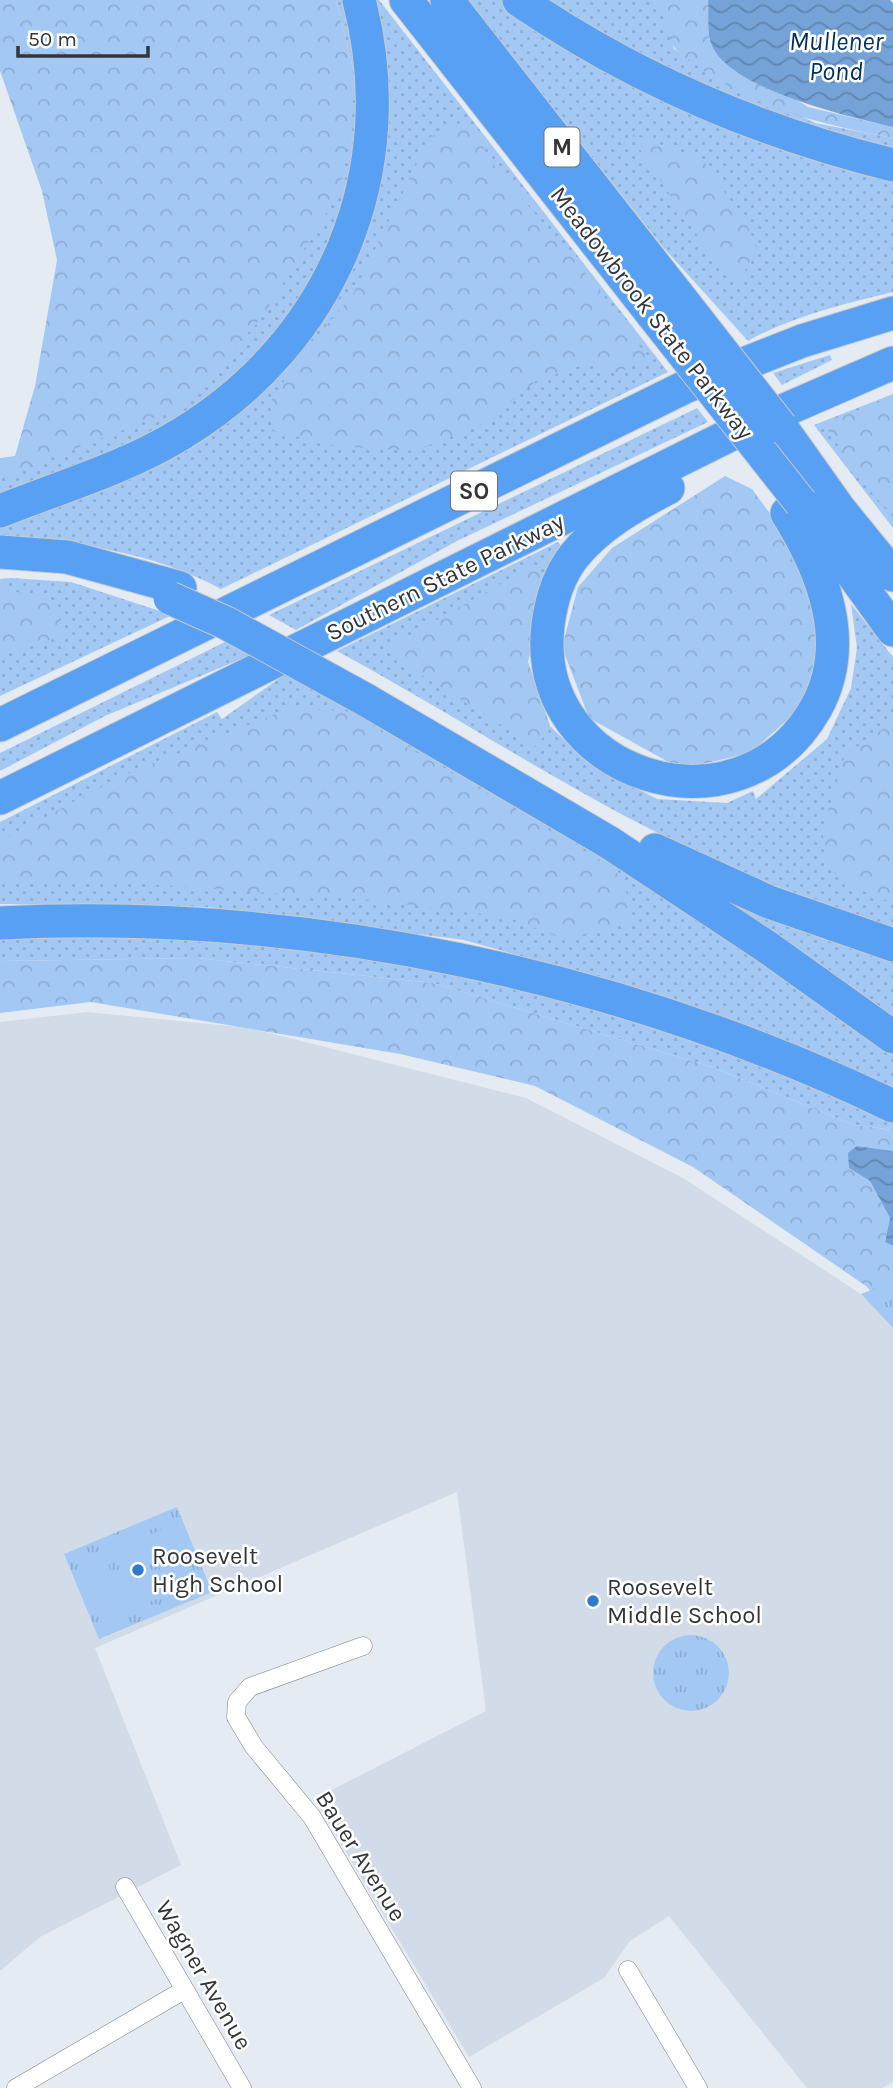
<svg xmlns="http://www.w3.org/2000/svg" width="893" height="2088" font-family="Karla,sans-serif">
<defs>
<pattern id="grass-dots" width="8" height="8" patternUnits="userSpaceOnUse" patternTransform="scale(1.75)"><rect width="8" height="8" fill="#a4c8f4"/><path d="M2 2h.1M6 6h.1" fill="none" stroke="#8eacd2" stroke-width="1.8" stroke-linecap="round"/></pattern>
<pattern id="forest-crowns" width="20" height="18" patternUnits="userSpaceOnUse" patternTransform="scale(1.75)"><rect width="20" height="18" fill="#a4c8f4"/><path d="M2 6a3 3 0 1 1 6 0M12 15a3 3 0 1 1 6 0" fill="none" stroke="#8eacd2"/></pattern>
<pattern id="park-tufts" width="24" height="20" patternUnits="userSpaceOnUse" patternTransform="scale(1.75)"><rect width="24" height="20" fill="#a4c8f4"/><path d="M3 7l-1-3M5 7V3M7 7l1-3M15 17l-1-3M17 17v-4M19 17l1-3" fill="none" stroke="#8eacd2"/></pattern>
<pattern id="water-waves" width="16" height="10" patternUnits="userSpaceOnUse" patternTransform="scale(1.75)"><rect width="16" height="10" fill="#75a2d7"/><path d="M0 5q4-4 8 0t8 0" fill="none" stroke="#6185af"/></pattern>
</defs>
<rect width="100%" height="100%" fill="#e5ebf2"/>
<path fill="#d1dce8" d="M87,1012L250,1028L526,1098L683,1178L861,1294L893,1328V2082L882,2088H807L669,1916L630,1941L604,1978L469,2057L314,1799L486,1711L457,1492L95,1648L181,1865L40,1937L0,1971V1022Z"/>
<path fill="url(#grass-dots)" d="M336,0H351L367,79L357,183L298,316L229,391L160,437L0,501V478L62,451L356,80Z
M370,0H379L668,372L221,589C152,552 76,541 0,537V521L253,392L365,221Z
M468,0H510L893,172V292C844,304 792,316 748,341L662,246Z
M542,0H653L662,6L674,49L815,123L893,138V155L710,97Z
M830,355L832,360L782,385L773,373Z
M893,394V528L814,425Z
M697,408L708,422L457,541L296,630L269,615Z
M558,542L563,548L546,574L528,662L550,726L587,762L657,799L727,803L753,791L756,799L827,739L851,688L857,648L851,604L893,657V929C826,905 759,882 695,851C571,793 457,716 337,651Z
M11,578L71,582L172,615L0,696V579Z
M227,641L253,654L105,716L0,771V753Z
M287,673L639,873L893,1050V1094L657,995L464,940L208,907L0,904V822L217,712L222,719Z
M681,870L893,948V1027Z
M0,931L253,936L585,996L893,1116V1130L854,1125L712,1067L433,983L197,958L0,961Z"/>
<path fill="url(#forest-crowns)" d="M0,0H336L356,80L340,191L263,316L184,406L0,478V458L15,456L35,386L57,260L42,191L0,71Z
M653,0H708L712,44L808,107L893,127V138C812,122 742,106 678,51C663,38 671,13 653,0Z
M467,120L496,168L596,285L648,358L619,373L586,364L536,381L486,422L416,451L336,446L272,431L270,403L305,350L352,296L430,137Z
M629,133L703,160L748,227L758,250L738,282L699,238Z
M893,397V514L874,496L823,423Z
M725,476L752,489L793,545L810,603L822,662L804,705L750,753L681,769L589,718L562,647L578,587L612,548Z
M531,567L546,574L528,662L550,726L537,747L404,664L388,647Z
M0,588L53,600L66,635L0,656Z
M291,708L346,711L615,869L626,889L631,922L566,940L507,917L370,900L146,884H0V841L124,775Z
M893,722V903L848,885L828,866L822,830L845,755Z
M197,958L433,983L712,1067L854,1125L893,1130V1151L857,1146L849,1168L870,1181L890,1218L885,1242L893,1246V1314L866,1286L693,1167L535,1086L400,1054L91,1002L0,1013V961Z"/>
<path fill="url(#park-tufts)" d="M893,1281V1328L861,1294Z
M177,1507L212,1592L99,1639L64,1554Z
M653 1673a38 38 0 1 1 76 0a38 38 0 1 1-76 0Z"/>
<path fill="#a4c8f4" d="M173,1525L197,1582L170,1593L147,1536Z
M139,1540L162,1597L136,1607L112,1550Z
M104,1554L127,1611L101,1622L78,1565Z"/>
<path fill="url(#water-waves)" d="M708,0H890L893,3V127C850,117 727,89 711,43C707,31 709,13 708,0Z
M857,1146L893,1151V1246L885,1242L890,1218L870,1181L849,1168L848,1153Z"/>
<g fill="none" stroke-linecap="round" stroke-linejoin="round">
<g stroke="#7d8288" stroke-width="19">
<path id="street" d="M363,1646L250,1687L237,1702L236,1717L254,1747L312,1817L472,2088
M125,1887L242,2088
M628,1970L698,2088
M16,2088L184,1990"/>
</g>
<g stroke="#cacacb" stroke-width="35">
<path id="highway" d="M406,0L653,315
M447,0L677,294
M519,0C635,79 758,132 893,165
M781,427L840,510L893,575
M668,488C635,505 598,526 574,556C559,575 551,601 548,625C530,776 739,844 816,708C852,643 823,571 787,513
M802,504L893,630
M0,511C60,487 126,468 181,434C333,342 404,172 359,0
M0,552L67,557L180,588
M366,700L610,843L764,945L893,1037
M0,725L685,387L802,341L893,313
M0,798L748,426L893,363
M655,850L769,902L893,945
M0,923C305,908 618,974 893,1106"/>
</g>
<use href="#street" stroke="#fff" stroke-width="18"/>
<use href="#highway" stroke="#57a0f4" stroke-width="33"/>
<g stroke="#cacacb" stroke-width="35" stroke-linecap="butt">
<path id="highway-bridge" d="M677,294L781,427
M653,315L801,503
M170,598L226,623L366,700"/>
</g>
<use href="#highway-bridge" stroke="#57a0f4" stroke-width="33"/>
</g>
<g fill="#307aca" stroke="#fff" stroke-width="2.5">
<circle cx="138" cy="1570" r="7"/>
<circle cx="593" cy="1601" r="7"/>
</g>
<g text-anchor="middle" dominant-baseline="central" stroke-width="5" stroke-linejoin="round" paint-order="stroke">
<g fill="#fff" stroke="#707274" stroke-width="2">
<rect x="544.5" y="127.5" width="35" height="39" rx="5"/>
<rect x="451" y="471.5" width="46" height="39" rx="5"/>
</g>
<g font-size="23" font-weight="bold" fill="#333538">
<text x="562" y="147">M</text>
<text x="474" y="491">SO</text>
</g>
<g font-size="24" fill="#333538" stroke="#fff">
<text transform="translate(652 313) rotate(52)">Meadowbrook State Parkway</text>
<text transform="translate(445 577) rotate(-26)">Southern State Parkway</text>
<text transform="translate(361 1856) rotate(58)">Bauer Avenue</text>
<text transform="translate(204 1975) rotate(60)">Wagner Avenue</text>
</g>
<g font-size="24" fill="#333538" stroke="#fff" text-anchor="start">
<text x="152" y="1556">Roosevelt<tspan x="152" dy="28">High School</tspan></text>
<text x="607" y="1587">Roosevelt<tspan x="607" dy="28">Middle School</tspan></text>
</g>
<g font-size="26" font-style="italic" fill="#013262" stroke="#fff">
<text x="836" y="41">Mullener<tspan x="836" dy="30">Pond</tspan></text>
</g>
</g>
<path d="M18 46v10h130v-10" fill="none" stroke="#333538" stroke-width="3.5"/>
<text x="28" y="46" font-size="21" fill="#333538" stroke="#ffffff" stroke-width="5" paint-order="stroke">50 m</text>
</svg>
